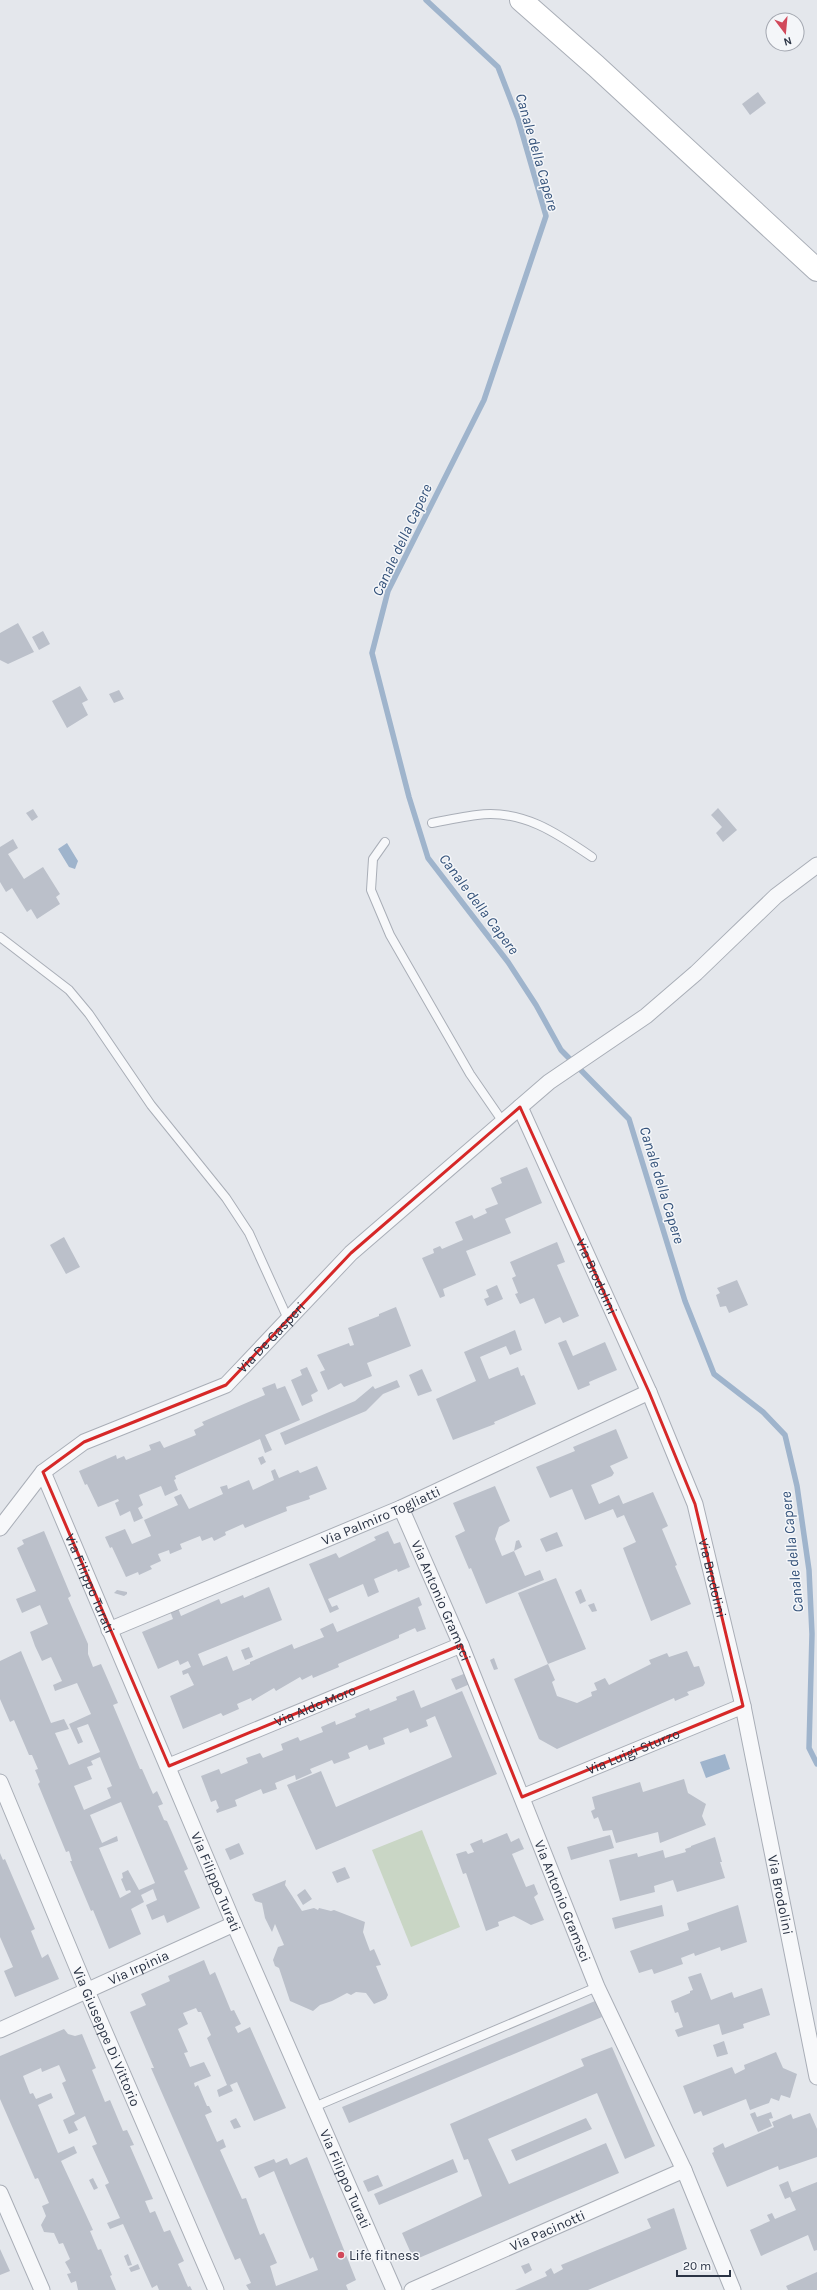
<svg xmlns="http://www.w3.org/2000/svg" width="817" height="2290" font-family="Karla,sans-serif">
<rect width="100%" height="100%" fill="#e4e7ec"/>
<path fill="#c9d6c5" d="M422,1830L460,1927L411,1947L372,1850Z"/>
<path fill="#9fb4cc" d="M67,843L78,861L75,869L69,867L58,849Z
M725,1754L730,1769L706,1778L700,1762Z"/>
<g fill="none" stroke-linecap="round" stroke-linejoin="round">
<path stroke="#9fb4cc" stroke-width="5.5" d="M426,0L498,67L518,119L546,216L484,400L388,591L372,653L409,797L428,858L508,962L536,1005L561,1050L629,1119L685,1301L714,1374L763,1412L785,1435L797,1486L809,1570L812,1634L809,1748L817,1764"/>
</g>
<path fill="#bbc0ca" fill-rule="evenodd" d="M758,92L766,103L750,115L742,104Z
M18,623L34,652L8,664L0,660V633Z
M43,631L50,644L39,650L32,637Z
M80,686L88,700L82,703L88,715L67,728L52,701Z
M119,690L124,699L114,703L109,694Z
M718,808L737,830L723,842L716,833L722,827L711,815Z
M33,809L38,817L32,821L26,813Z
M13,839L18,848L8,854L24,879L43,867L60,894L56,897L60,904L37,919L31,909L27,912L12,888L6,892L0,882V847Z
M527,1167L542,1203L505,1219L511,1233L466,1251L476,1275L443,1289L445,1296L440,1298L422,1258L434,1253L433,1249L440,1246L442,1249L463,1240L455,1222L472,1215L474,1219L487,1213L485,1209L498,1204L491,1188L502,1183L500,1178Z
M64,1237L80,1267L66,1274L50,1245Z
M557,1242L565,1262L557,1265L579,1316L563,1323L560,1317L545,1324L534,1298L520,1304L515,1294L518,1293L512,1278L516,1276L510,1262Z
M737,1280L748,1305L729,1313L726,1306L720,1307L716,1295L720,1293L717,1288Z
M497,1285L503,1299L487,1306L484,1299L489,1297L486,1290Z
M396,1307L411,1346L367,1363L372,1376L344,1387L341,1383L328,1390L320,1372L325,1370L317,1355L349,1343L350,1346L354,1345L348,1328L379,1316V1314Z
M515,1330L522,1350L510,1355L506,1346L480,1357L489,1379L518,1367L521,1376L524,1375L536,1404L494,1422L495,1424L453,1440L436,1399L476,1381L464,1352Z
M566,1340L573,1356L605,1342L617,1370L589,1382L590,1385L578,1390L558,1343Z
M307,1367L318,1391L311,1395L313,1401L302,1406L291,1380L302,1375L300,1370Z
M422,1369L432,1391L418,1396L409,1375Z
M397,1380L400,1387L383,1394L366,1411L285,1445L280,1433L355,1401L373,1386L375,1389Z
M275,1383L277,1389L285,1386L300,1420L265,1435L272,1450L265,1453L260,1439L175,1476L176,1479L174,1480L178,1490L165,1496L161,1486L139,1495L143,1505L138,1508L143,1518L134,1522L130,1511L120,1516L115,1503L119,1501L118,1499L98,1507L87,1484L85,1485L79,1471L116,1455L117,1459L124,1456L126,1460L151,1450L149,1445L160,1441L164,1448L196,1435L194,1430L204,1425L202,1422L265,1395L262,1388Z
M616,1429L628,1458L610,1466L614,1473L612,1476L591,1485L599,1504L619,1495L623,1504L653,1492L668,1526L662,1529L677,1565L675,1566L691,1604L651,1621L623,1548L636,1542L624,1515L617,1518L613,1509L585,1520L572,1489L550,1498L536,1467L575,1451L573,1447Z
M263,1456L266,1462L261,1465L258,1458Z
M317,1466L327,1489L309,1496L310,1499L286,1507L287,1511L245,1528L243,1524L225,1532L226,1535L214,1541L212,1537L202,1541L200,1536L180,1544L182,1549L170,1554L169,1550L158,1554L161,1561L150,1566L152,1569L139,1575L138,1572L126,1577L112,1547L110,1548L105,1537L125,1529L132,1544L151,1536L144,1520L178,1505L174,1497L181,1494L189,1509L223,1494L220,1487L227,1485L228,1489L249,1480L253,1490L274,1480L271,1471L275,1469L279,1478L298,1470L300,1473Z
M495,1486L510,1521L499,1527L495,1539L502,1556L514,1551L525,1576L540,1570L544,1580L486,1604L471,1568L469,1569L455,1536L465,1531L453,1503Z
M44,1531L71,1596L68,1598L88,1644V1654L93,1667L101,1664L118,1703L113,1705L140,1769H142L153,1794L157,1791L163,1804L158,1806L164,1820L167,1821L188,1869L184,1871L200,1908L167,1923L164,1915L152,1920L146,1905L157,1900L153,1889L141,1895L144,1902L131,1909L141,1934L109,1949L93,1910L91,1911L70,1861H72L69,1851L66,1852L38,1784L40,1782L35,1770L38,1769L32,1755H29L14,1720L10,1722L0,1699V1661L21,1651L51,1723L64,1719L69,1729L55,1733L69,1765L100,1752L88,1724L77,1728L83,1742L78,1744L69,1724L91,1714L77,1683L55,1691L53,1685L62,1681L51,1657L42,1661L35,1646L30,1632L48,1624L40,1605L22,1613L16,1599L36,1591L17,1548L24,1544L22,1540ZM100,1757L112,1786L107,1788L111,1798L84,1810L74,1786L92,1779L87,1767L93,1765L91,1761ZM121,1802L155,1883L139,1890L128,1870L122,1873L123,1878L121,1879L126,1891L130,1890L131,1892L120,1898L99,1848L118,1841L117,1836L102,1843L90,1815Z
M388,1531L394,1544L400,1542L410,1567L398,1572L397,1569L374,1579L379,1592L368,1597L363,1584L328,1599L332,1607L337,1605L339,1609L330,1613L309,1564L336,1553L339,1558L376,1540L374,1537Z
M557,1532L563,1546L546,1552L540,1539Z
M519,1540L522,1547L514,1551L516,1541Z
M556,1578L586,1649L548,1664L518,1593Z
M269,1587L282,1620L198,1654L203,1666L227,1656L233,1671L250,1664V1662L292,1644L294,1649L324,1637L320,1629L333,1623L337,1632L419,1597L422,1605L418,1607L426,1629L417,1632L415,1628L399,1635V1638L338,1664L339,1667L313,1678L312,1675L302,1680L300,1677L276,1691L274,1688L252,1701L251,1698L237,1704L239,1709L223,1716L221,1713L183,1729L170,1696L194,1685L188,1673L183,1675L182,1671L191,1667L188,1661L180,1665L178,1660L158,1669L142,1632L173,1619L170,1611L178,1608L181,1616L219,1599L221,1604L243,1595L244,1598Z
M581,1589L586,1601L580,1604L575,1592Z
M117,1590L127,1592V1594L124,1596L114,1593Z
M594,1603L597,1611L592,1612L588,1605Z
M249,1647L253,1657L245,1660L241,1650Z
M687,1651L694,1667L699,1666L705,1683L703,1686L687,1692L689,1695L675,1701L674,1698L557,1749L539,1739L514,1679L548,1664L555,1680L552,1682L557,1696L577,1703L592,1696L591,1692L597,1690L594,1683L605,1678L609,1685L651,1664L649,1660L667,1653L669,1657Z
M494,1658L498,1669L494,1670L490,1660Z
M466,1673L470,1684L456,1690L451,1679Z
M414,1690L421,1708L462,1691L497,1774L316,1850L287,1785L321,1771L336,1807L452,1757L435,1716L426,1720L428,1726L410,1733L408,1728L383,1738L385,1744L369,1750L367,1745L348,1753L350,1758L334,1764L332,1760L310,1769L312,1773L296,1780L295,1775L275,1783L277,1789L263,1794L261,1789L235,1800L237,1806L217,1813L216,1810L219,1808L216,1800L211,1802L201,1776L219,1769L221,1774L248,1763L246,1758L260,1753L263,1758L283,1750L281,1744L298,1737L300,1741L323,1732L321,1727L335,1721L336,1725L356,1717L355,1714L369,1708L370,1711L397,1700L396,1697Z
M684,1779L688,1793L706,1804L702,1816L706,1825L660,1843L658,1832L616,1843L612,1830L603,1831L598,1817L594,1819L591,1811L595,1809L592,1797L640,1782L643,1792Z
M507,1833L511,1842L519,1838L524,1849L512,1854L526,1887L534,1884L538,1894L534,1897L544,1920L531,1925L514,1916L498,1922L499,1926L486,1931L466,1873L463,1874L456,1854L466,1851L468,1854L474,1852L470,1844L482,1839L483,1843Z
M610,1835L614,1848L571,1860L567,1847Z
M715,1837L722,1862H720L725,1878L677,1892L673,1880L654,1886L655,1892L620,1901L609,1860L637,1853L638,1857L663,1850L665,1858L686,1852L685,1849L691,1847V1846Z
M239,1843L244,1854L230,1860L225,1849Z
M0,1853L3,1860L5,1859L35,1929L31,1931L42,1958L48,1954L59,1979L15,1997L4,1971L13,1967L0,1937Z
M345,1867L350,1878L337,1883L332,1872Z
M286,1880L285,1885L302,1911L314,1908L318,1910L319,1908L331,1911L334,1910L365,1922L363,1932L367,1943L370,1951L374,1949L381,1965L376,1966L388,1995L386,1999L374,2004L366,1993L356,1992L351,1995L347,1993L332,2001L320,2005L313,2011L290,2001L279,1968L275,1966L273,1960L278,1947L284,1945L275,1924L272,1932L265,1918L262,1903L255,1901L252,1894Z
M305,1889L312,1899L303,1905L297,1895Z
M662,1905L664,1916L615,1929L612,1918Z
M738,1905L747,1942L721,1951L720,1947L695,1956L694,1953L681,1958L683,1964L654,1974L652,1969L639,1973L630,1951L689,1930L687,1923Z
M204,1960L210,1975L215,1972L231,2011L234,2010L241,2024L235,2027L238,2033L250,2027L286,2108L254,2121L237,2082L230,2085L233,2091L219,2097L217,2090L227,2085L207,2038L211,2035L201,2012H198L196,2008L183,2013L188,2024L178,2029L188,2052L184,2053L190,2067L204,2062L211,2076L194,2083L195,2087L198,2085L207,2106H209L212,2112L205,2115L217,2142L223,2139L226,2147L220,2150L242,2199L246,2198L260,2235L264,2233L277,2263L270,2266L276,2286L318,2270L313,2257L310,2259L274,2171L259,2178L254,2167L274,2159L276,2163L287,2158L290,2165L307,2157L356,2280L346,2285L348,2290H249L246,2285L251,2283L240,2258L235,2260L151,2068H154L130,2012L146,2005L141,1994L170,1981L168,1976Z
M701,1973L711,2000L732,1992L734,1998L762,1988L770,2015L743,2024L744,2028L722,2035L719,2024L678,2037L675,2030L683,2027L678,2012L675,2013L671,2001L690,1993V1991L693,1990L688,1977Z
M595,2001L602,2017L349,2123L342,2107Z
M64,2029L68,2034L75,2036L82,2034L96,2068L92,2070L105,2102L110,2100L123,2131L127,2130L134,2145L130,2146L153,2199L145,2201L150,2213L155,2211L164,2232L170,2230L184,2261L178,2264L188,2287L190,2286L192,2290H159L157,2285L152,2288L123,2224L110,2229L107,2223L120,2218L105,2185L109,2183L92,2146L97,2144L85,2116L74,2122L78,2130L69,2134L63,2120L75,2114L62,2083L66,2081L59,2065L42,2072L41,2068L23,2076L30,2094L33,2093L36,2099L51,2093L53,2098L38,2105L58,2153L74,2146L77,2153L61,2161L93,2230L90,2231L98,2250L101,2249L112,2275L110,2276L116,2290H78L76,2281L71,2283L67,2274L71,2273L65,2262L70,2259L63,2243L59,2244L54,2233L44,2232L41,2225L46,2216L42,2206L49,2203L38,2178L35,2179L0,2099V2056Z
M724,2041L728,2054L717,2057L713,2045Z
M612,2047L655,2146L625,2159L597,2093L488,2139L509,2184L606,2143L619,2173L414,2260L402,2233L482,2196L468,2159L464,2160L450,2124L584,2066L581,2059Z
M776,2052L783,2068L797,2074L790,2098L781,2095L779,2101L771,2098L769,2103L750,2110L746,2099L703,2116L701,2111L694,2114L683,2086L732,2067L735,2074L745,2069L744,2065Z
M755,2112L757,2117L771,2112L773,2118L769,2119L772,2126L758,2132L750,2114Z
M810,2113L817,2129V2157L779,2170L778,2166L727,2187L712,2153L714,2152L713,2148L723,2143L725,2148L774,2127L772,2122L791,2114L793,2119Z
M236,2118L241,2127L234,2129L230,2121Z
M586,2118L592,2129L516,2161L511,2150Z
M453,2159L458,2172L379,2205L374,2194Z
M378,2175L383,2186L368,2192L363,2181Z
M93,2178L98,2188L94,2190L89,2180Z
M788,2181L792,2192L817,2182V2250L814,2251L808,2235L761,2256L750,2230L770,2221L767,2215L772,2213L775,2219L796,2210L790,2197L785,2199L779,2185Z
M674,2208L687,2249L588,2290H515L547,2276L545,2272L551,2268L554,2274L563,2269L561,2265L651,2228L647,2219Z
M0,2249L10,2271L0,2275Z
M128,2254L132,2265L128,2266L124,2256Z
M529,2263L532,2270L525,2274L521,2266Z
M138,2264L140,2269L131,2272L129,2268Z
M817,2272V2290H788L786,2286Z"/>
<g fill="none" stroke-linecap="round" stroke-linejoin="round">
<g stroke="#a9aeb7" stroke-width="10">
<path id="service" d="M432,823C447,820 462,817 477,815C522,809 557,833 592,857
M385,842L373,859L371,890L390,935L470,1074L503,1122
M0,937L69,990L89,1014L151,1105L226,1198L249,1233L288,1319
M314,2107L597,1987"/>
</g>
<g stroke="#a9aeb7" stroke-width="17">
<g id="minor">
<path id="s1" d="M520,1107L649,1392L695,1504L743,1706L817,2077"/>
<path id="s2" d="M43,1472L234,1924L394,2290"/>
<path id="s3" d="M401,1508L461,1645L597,1987L684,2170L733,2290"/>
<path id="s4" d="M0,1528L43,1472L84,1442L226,1385L351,1253L549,1082L646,1016L696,973L776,896L817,865"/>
<path id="s5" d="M109,1630L401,1508L649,1392"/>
<path id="s6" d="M169,1766L461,1645"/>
<path id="s7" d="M0,1782L87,1991L216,2290"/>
<path id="s8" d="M522,1797L743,1706"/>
<path id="s9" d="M0,2030L234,1924"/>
<path d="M0,2193L42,2290"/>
<path id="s10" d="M412,2290L684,2170"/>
</g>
</g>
<g stroke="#a9aeb7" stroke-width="24">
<path id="secondary" d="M521,0L596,66L817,270"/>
</g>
<use href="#service" stroke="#f7f8fa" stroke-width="8"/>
<use href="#minor" stroke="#f7f8fa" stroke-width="15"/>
<use href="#secondary" stroke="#fff" stroke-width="22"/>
</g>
<path fill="none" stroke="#d62828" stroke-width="3" stroke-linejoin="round" d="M520,1107L649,1392L695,1504L743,1706L522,1797L461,1645L169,1766L43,1472L84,1442L226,1385L351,1253Z"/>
<circle fill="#d1495b" stroke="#f4f6f9" stroke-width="1.5" cx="341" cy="2255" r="4"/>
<g text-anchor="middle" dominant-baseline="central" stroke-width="3" stroke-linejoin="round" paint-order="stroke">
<g font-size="14" fill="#2b3445" stroke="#f4f6f9">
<text stroke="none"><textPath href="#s1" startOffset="186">Via Brodolini</textPath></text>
<text stroke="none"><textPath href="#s4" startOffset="340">Via De Gasperi</textPath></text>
<text stroke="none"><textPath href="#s5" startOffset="295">Via Palmiro Togliatti</textPath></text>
<text stroke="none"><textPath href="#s1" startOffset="510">Via Brodolini</textPath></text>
<text stroke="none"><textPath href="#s2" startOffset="121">Via Filippo Turati</textPath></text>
<text stroke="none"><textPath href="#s3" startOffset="101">Via Antonio Gramsci</textPath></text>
<text stroke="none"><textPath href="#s6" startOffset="158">Via Aldo Moro</textPath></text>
<text stroke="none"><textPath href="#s8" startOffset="120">Via Luigi Sturzo</textPath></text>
<text stroke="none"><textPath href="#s2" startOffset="445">Via Filippo Turati</textPath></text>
<text stroke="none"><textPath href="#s1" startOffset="834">Via Brodolini</textPath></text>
<text stroke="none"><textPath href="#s3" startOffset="425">Via Antonio Gramsci</textPath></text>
<text stroke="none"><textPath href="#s9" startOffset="152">Via Irpinia</textPath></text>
<text stroke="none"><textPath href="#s7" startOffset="276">Via Giuseppe Di Vittorio</textPath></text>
<text stroke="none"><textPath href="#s2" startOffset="769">Via Filippo Turati</textPath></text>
<text stroke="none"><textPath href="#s10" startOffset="148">Via Pacinotti</textPath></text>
</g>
<g font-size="14" fill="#2b3445" stroke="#f4f6f9" text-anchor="start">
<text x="349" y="2255">Life fitness</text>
</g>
<g font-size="15" font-style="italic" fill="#34527a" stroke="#f4f6f9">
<text transform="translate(537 152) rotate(74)">Canale della Capere</text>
<text transform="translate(402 540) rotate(-65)">Canale della Capere</text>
<text transform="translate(479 904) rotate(53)">Canale della Capere</text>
<text transform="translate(662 1185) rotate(73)">Canale della Capere</text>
<text transform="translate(792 1552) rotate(-96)">Canale della Capere</text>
</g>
</g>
<g transform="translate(785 32) rotate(164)"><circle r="19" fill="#f4f6f9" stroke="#a4a8b1"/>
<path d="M0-3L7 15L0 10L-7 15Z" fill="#d1495b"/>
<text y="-6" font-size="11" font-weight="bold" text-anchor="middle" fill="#2b3445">N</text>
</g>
<path d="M677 2270v6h53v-6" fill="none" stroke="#2b3445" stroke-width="2"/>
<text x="683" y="2270" font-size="12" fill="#2b3445" stroke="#f4f6f9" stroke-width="3" paint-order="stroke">20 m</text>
</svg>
